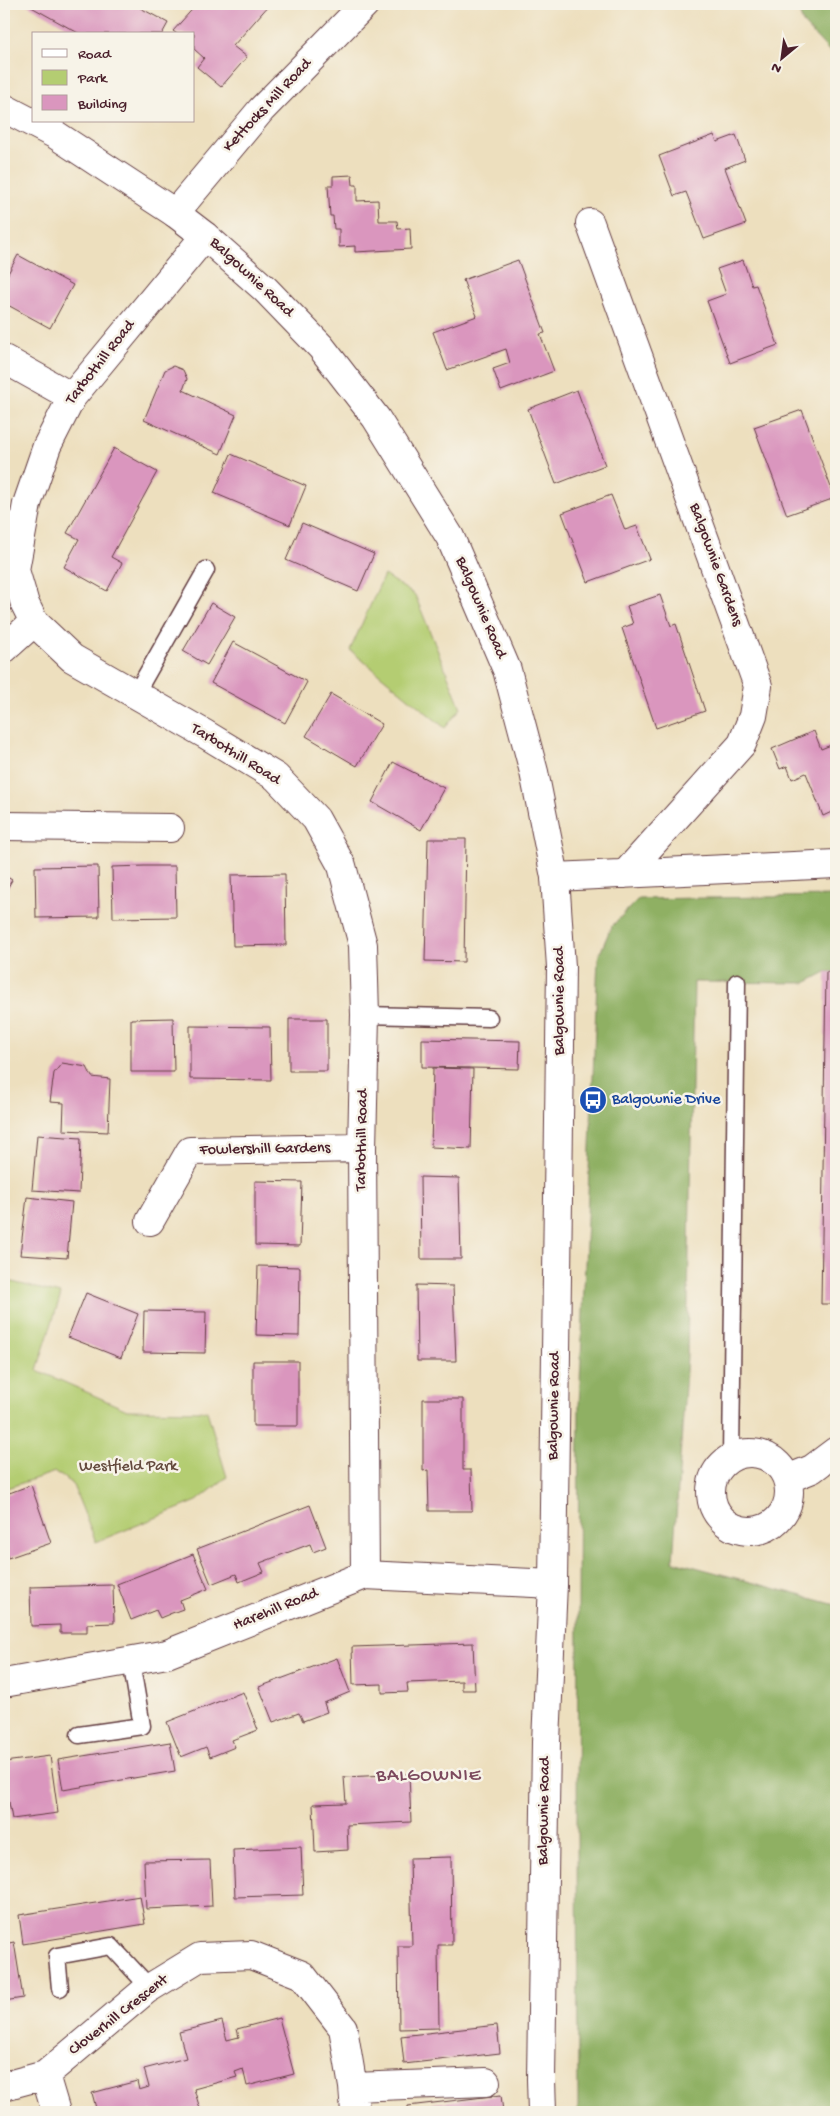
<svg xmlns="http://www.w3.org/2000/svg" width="840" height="2116" font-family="'Gochi Hand',sans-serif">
<rect width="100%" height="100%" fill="#f7f3e8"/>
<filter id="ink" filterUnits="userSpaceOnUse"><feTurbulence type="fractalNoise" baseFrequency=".02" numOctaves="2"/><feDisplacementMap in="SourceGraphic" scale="10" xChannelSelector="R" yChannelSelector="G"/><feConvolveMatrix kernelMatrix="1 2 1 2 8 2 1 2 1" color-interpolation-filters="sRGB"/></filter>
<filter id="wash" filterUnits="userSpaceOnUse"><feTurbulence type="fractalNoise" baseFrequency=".0096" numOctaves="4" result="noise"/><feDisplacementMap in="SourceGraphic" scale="20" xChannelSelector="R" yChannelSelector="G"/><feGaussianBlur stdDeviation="1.12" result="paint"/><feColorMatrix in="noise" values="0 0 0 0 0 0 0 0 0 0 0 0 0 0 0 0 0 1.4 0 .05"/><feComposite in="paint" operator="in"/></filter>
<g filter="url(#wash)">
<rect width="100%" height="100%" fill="#eddfbe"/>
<path fill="#b4cd72" stroke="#7f764e" d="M384,575L415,595L461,708L445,728L350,650Z
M4,1280L61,1294L37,1370L127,1410L207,1411L227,1477L197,1501L96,1542L72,1483L55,1472L4,1489Z"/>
<path fill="#8fb064" stroke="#6c6848" d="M796,4H836V58L803,23Z
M836,896V972H826L805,983L694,982L687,1357L673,1561L836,1605V2112H578L577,1824L579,1406L598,958L611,927L638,899Z"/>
<g id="blocks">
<path fill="#da96be" d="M26,4H133L168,23L162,34H80Z
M197,4H270L233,46L247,57L221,87L197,67L204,58L194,49V34H177L173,31Z
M714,135L717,142L736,135L745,160L725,168L746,224L704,239L686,192L674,196L659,156Z
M352,175L353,185H357V201L378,200L379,221H397L398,229L410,228L411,249L355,252V246L339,247V229H334L333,216H330L328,185H333V176Z
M18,255L73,285L50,328L4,303V281Z
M518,260L545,333L540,334L554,371L501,391L493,369L510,363L506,349L447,370L433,332L477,316L463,280Z
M743,260L752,286L756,285L778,345L730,363L707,301L726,294L717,269Z
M173,366L183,370L187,379L183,390L236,415L220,454L144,420L165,370Z
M577,390L605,465L556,484L528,409Z
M802,410L835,498L787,515L754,427Z
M114,448L157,472L111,557L122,563L107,591L64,567L79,539L67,533Z
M231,454L306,486L290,525L214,493Z
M611,495L625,530L637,526L650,559L588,582L562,513Z
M302,523L374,554L358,591L286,560Z
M660,595L671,626L676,624L705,711L656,728L622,628L633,624L627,606Z
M211,603L235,617L207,665L183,651Z
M233,642L307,682L285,723L211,683Z
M331,694L382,724L357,766L306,736Z
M814,731L821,749L836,743V810L823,816L806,773L792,779L787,766L780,769L772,749Z
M393,762L444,788L421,830L372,802Z
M428,839H466L464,962L425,961Z
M98,866L99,917L36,918L35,867Z
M144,866H175L176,917L113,918L112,867Z
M285,874L286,945L233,946L231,875Z
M4,875L12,880L4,894Z
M826,972H836V1304H821Z
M173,1018L174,1072H131V1019Z
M289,1019H327V1071H289Z
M190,1026L270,1027L271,1080L190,1079Z
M422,1039L520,1041L519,1069L422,1067Z
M62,1063L87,1067L92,1077L110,1079L108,1132L63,1130L64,1103L50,1102L54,1073Z
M433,1068L473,1069L471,1149L431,1147Z
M37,1135L81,1138L79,1193L32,1190Z
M420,1177L459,1178L461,1259H421Z
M255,1181L302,1182L300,1246L255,1245Z
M27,1197L72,1202L67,1258L20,1255Z
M258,1266L300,1267L299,1336L256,1335Z
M416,1285L453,1286L456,1361H417Z
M86,1293L138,1314L121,1358L68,1337Z
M144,1311L206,1312L205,1353L143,1352Z
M253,1361H298V1426H253Z
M423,1399H463V1470H471L472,1511H429L428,1470L423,1471Z
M31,1485L51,1543L8,1558L4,1548V1495Z
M310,1505L326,1547L313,1552L310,1544L260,1563L264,1572L239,1582L236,1574L211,1584L197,1549Z
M193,1554L208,1589L180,1600L183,1609L172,1613L160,1618L156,1610L131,1620L117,1584Z
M113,1585L114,1623L87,1624V1633H60V1625L31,1626L30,1587Z
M473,1643L475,1690H462V1681L407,1683L408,1692L382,1693V1684L353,1685L352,1647Z
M337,1658L350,1692L324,1703L327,1712L303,1721L299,1713L273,1722L259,1687Z
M243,1692L258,1730L232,1740L235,1747L210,1757L206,1747L181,1757L167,1722Z
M170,1742L175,1771L63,1790L58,1760Z
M50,1756L58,1813L12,1819L9,1802L4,1803V1762Z
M409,1774L411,1822L347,1825L348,1850L315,1852L313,1804L346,1803L344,1777Z
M301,1847L303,1895L235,1897L233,1850Z
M451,1857L452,1945H438L439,2028L399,2029L398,1946H412L410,1858Z
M210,1860L212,1906L146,1909L144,1861Z
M140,1896L145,1924L23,1944L19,1915Z
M14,1942L23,1998L4,2001V1944Z
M279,2018L294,2074L247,2086L243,2069L235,2072L237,2077L194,2089L201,2112H97L92,2093L137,2081L139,2090L149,2087L144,2069L186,2058L179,2032L222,2021L227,2040L239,2037L237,2029Z
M497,2025L500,2053L404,2064L401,2036Z
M501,2095L503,2112H408V2106Z"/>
</g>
</g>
<g filter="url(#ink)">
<use href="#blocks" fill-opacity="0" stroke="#623c41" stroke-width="1"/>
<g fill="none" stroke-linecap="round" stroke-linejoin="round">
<g stroke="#623c41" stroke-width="19">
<path id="service" d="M135,695L206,570
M365,1015L489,1018
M731,1457L737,982
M79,1735L142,1726L131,1661
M60,1988L57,1956L111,1946L150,1988"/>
</g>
<g stroke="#623c41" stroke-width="30">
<path id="minor" d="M175,213L261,110L365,4
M590,223L758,686L753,716L742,744L625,874
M205,236L72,397L47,446L27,504L15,570L25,604L34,622L72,658L205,734L276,777L316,819L342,866L363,945L365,1015L362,1148L365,1575
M4,359L72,397
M4,649L34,622
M4,826L170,828
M555,877L836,864
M150,1221L190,1151L362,1148
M711 1492a39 39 0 1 1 78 0a39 39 0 1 1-78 0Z
M787,1479L812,1469L836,1451
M4,1683L167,1654L365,1575L553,1584
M45,2075L56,2112
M4,2086L45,2075L146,1990L200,1957L251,1955L302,1975L343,2028L353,2087L355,2112
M353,2087L486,2082"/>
</g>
<g stroke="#623c41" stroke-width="30">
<path id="tertiary" d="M4,108L56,135L175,213L205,236L265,289L321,347L376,418L450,537L507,670L534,772L555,877L561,967L553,1584L546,1742L541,2079L542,2112"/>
</g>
<use href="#service" stroke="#fff" stroke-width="16"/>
<use href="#minor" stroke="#fff" stroke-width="28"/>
<use href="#tertiary" stroke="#fff" stroke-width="28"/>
</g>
</g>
<defs>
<g id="bus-disc" transform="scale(1.4375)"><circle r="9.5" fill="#1a4fb4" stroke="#f7f3e8"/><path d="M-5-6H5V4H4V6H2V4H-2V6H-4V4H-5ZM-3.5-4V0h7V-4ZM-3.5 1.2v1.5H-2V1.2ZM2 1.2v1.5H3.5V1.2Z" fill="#fff"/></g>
</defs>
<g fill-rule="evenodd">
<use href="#bus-disc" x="593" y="1100"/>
</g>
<g text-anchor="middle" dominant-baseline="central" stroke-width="5" stroke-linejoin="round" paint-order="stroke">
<g font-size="16" fill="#4a1f2b" stroke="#f7f3e8">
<text transform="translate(268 106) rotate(-47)">Kettocks Mill Road</text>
<text transform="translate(251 278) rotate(43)">Balgownie Road</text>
<text transform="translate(101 363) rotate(-52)">Tarbothill Road</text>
<text transform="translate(715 565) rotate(70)">Balgownie Gardens</text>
<text transform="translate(480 608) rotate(67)">Balgownie Road</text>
<text transform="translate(235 755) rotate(32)">Tarbothill Road</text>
<text transform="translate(560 1001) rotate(-90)">Balgownie Road</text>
<text transform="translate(363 1140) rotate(-89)">Tarbothill Road</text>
<text transform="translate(265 1150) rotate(-1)">Fowlershill Gardens</text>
<text transform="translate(555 1406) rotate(-89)">Balgownie Road</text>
<text transform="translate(276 1610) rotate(-22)">Harehill Road</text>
<text transform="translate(545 1811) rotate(-89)">Balgownie Road</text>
<text transform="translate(119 2016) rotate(-38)">Cloverhill Crescent</text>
</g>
<g font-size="16" fill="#164399" stroke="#f7f3e8" text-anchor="start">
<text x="612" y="1100">Balgownie Drive</text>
</g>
<g font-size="16" fill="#644a3d" stroke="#f7f3e8">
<text x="128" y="1467">Westfield Park</text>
</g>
<g font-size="19" letter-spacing="1" fill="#7c495e" stroke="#f7f3e8">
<text x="429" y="1776">BALGOWNIE</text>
</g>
</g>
<rect width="840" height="2116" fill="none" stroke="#f7f3e8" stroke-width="20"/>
<rect x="32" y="32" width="162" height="90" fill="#f7f3e8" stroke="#b29e9c"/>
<rect x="42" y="49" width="25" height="8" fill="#ffffff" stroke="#b29e9c"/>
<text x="78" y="58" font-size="15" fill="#4a1f2b">Road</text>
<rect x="42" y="70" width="25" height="15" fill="#b4cd72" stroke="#b29e9c"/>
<text x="78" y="82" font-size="15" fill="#4a1f2b">Park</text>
<rect x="42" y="95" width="25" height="15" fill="#da96be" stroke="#b29e9c"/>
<text x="78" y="108" font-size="15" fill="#4a1f2b">Building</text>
<g transform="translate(782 58) rotate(209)" stroke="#f7f3e8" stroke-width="4" paint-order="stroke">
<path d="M0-4L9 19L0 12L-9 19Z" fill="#4a1f2b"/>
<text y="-8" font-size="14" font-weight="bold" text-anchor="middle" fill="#4a1f2b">N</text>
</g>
</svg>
